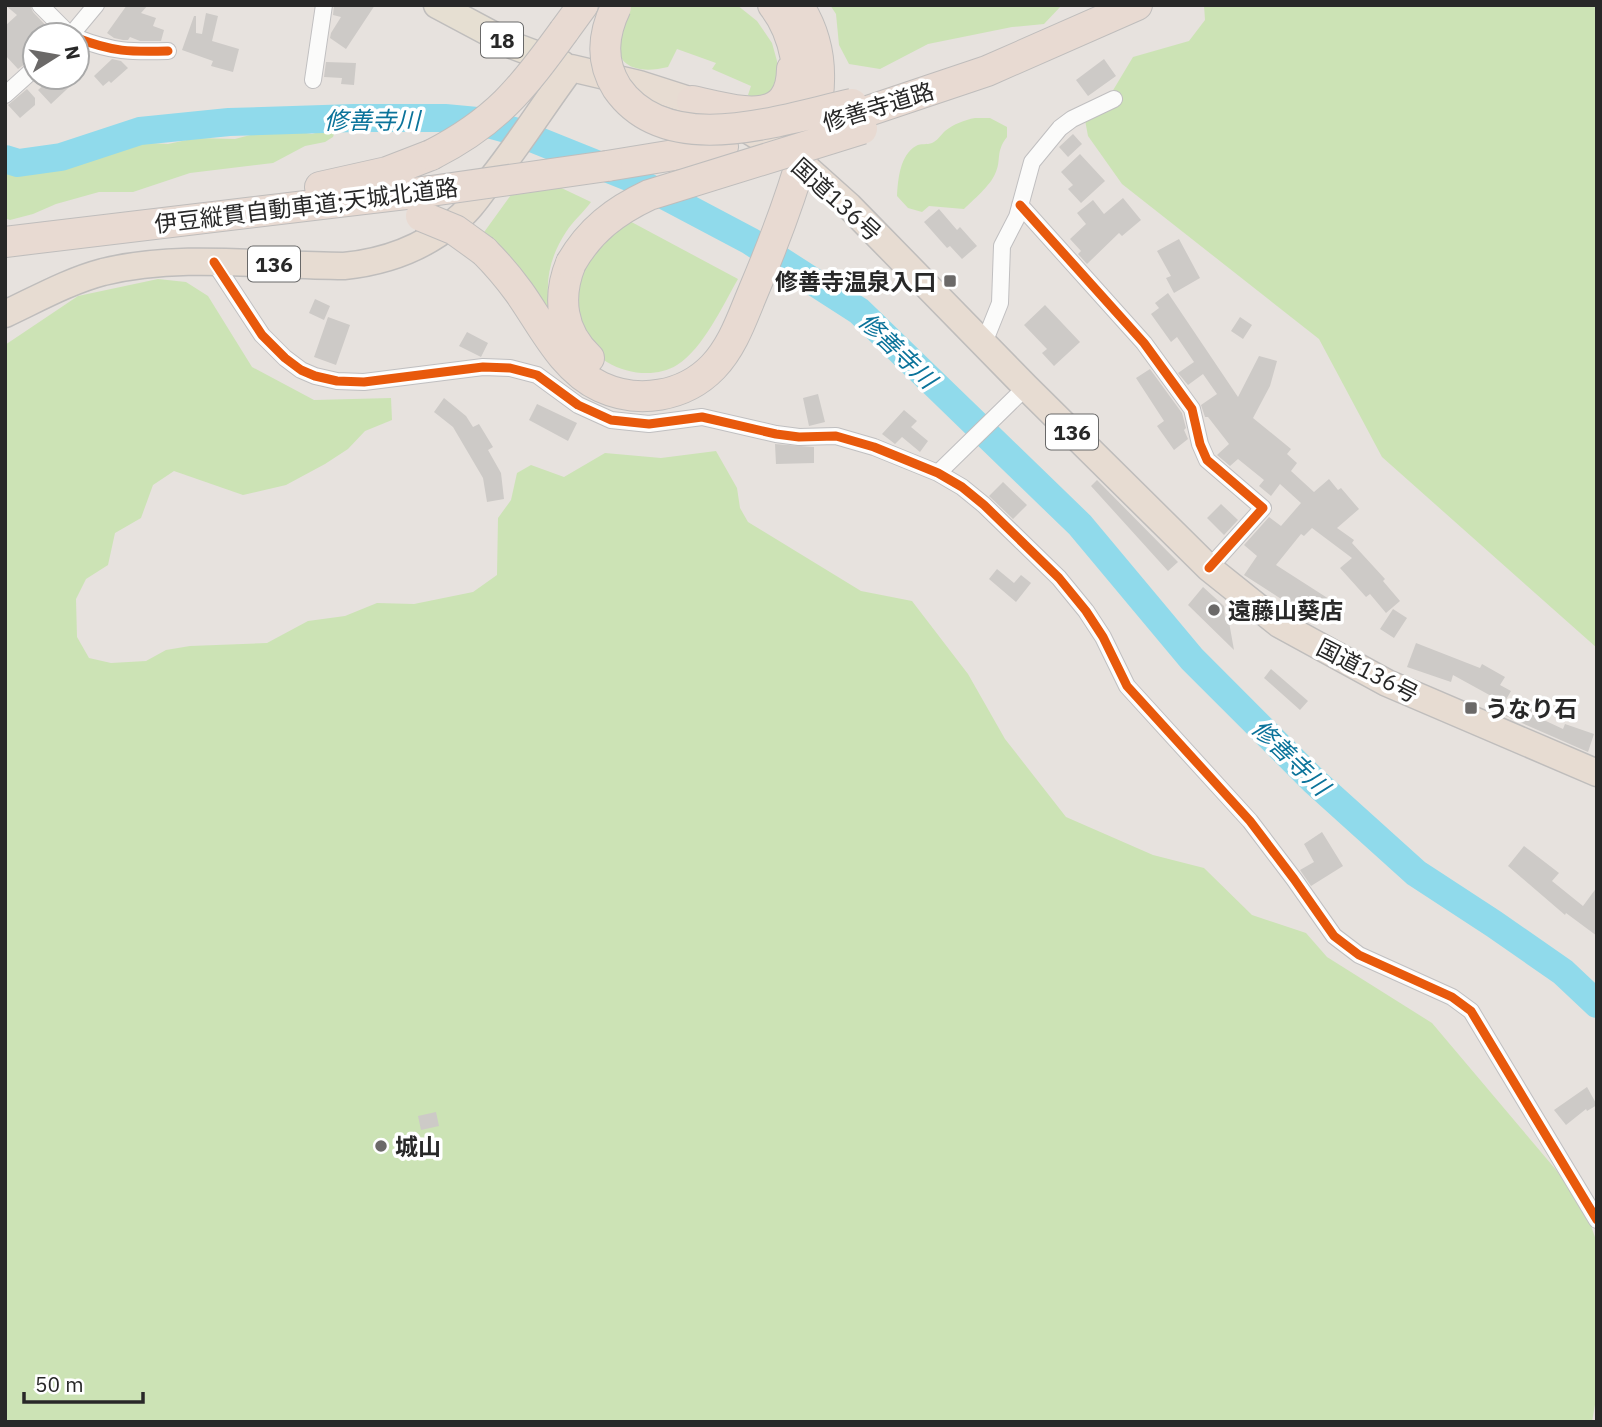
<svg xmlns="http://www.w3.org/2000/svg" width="1602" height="1427" font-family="'IBM Plex Sans','Noto Sans JP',sans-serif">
<rect width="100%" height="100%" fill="#e7e2de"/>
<path fill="#cce3b5" d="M628,5H737L757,21L772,43L777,61V88L758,100L748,95L751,86L712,69L716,63L677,49L668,67C643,73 615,71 617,37C618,27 624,15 628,5Z
M830,5H1062L1044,24L1012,27L928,44L880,69L849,64L839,45L836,14Z
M1204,5H1597V648L1382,457L1319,339L1122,184L1088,136L1085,120L1106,102L1133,57L1189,41L1205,20Z
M975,118H990L1007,127V137C995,152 1002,160 995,174C990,186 973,200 964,209L929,206L922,212L908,208L897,196C898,179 900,155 916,146C921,143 927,145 932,143C937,141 941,135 945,131C954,124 964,120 975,118Z
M277,128L312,134L329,129L334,134L333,137L325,142L305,146L273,163L190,173L133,192H99L56,204L33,214L10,220L5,218V175L9,172H23L76,162L129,142L168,144L196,138L235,139Z
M553,184L591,202C583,213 573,221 566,232C548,260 544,285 551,317L482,235L513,192Z
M624,218L738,279C723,305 703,349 677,365C647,384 594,368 582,333C575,311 574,282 583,260C588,248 614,228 624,218Z
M158,279L186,282L208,296L252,367L314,400L391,398L392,420L365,431L348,449L325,464L286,485L243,495L174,471L153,485L141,518L115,533L108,565L86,579L76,599L77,637L89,658L111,663L146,661L166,650L190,646L267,643L308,621L345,616L377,603L414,604L473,592L497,575L498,518L511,500L517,473L531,465L564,477L605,453L661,458L716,451L737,488L740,508L748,522L861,591L912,601L968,674L1005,739L1066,817L1153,855L1204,868L1252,915L1306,933L1327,957L1432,1023L1557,1171L1589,1220L1597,1243V1393L1592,1422H5V345L78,296Z"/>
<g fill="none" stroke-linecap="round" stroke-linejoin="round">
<path stroke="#90daeb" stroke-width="28" d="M5,159L18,163L61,157L140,131L229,122L354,118H445L477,121L514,131L631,178L750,241L859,311L1080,525L1192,659L1314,781L1416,873L1494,924L1563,972L1597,1004"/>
</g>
<path fill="#cdcac7" d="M5,5H30L33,12L51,31L46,35H35V57L18,69L5,55V26L17,15Z
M127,5H148L141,13L156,18L153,26L164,30L161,41H140L130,37L128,40H123L114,38L107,33Z
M334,5H375L346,49L330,38L331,33L341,17L333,15Z
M206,13L218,16L212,41L239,49L233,72L211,66L213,61L182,50L194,16H196V33L202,34Z
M112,59L121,61L128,68L111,83L109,81L103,86L94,76Z
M1104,59L1116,76L1088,96L1076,80Z
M326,62L356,63L354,85L341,84L342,78L324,77Z
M53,77H80L51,104L38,90Z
M27,89L35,98V105L20,118L8,105Z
M1073,134L1082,144L1068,157L1059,147Z
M1080,154L1105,181L1081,203L1068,189L1073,185L1061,172Z
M1123,198L1141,220L1122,236L1119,233L1087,264L1078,254L1081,251L1070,239L1086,224L1077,213L1093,200L1104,214Z
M939,209L957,230L960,227L977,246L962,259L950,246L947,248L924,222Z
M1179,239L1200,278L1174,293L1166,278L1171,276L1157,251Z
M1168,293L1238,397L1259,356L1277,361L1270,386L1253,418L1291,449L1287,454L1297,463L1291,471L1314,492L1329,479L1338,490L1341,488L1359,509L1337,528L1354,540L1352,543L1385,579L1383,581L1400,601L1386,613L1370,594L1366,597L1340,568L1352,558L1312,528L1304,536L1301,534L1276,565L1329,599L1321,612L1312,607L1306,615L1244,575L1257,556L1244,545L1269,517L1281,526L1301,503L1280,484L1271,496L1259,486L1264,480L1238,459L1230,466L1217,455L1229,444L1208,417H1205L1201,405L1217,394L1203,374L1188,385L1178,373L1194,362L1177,337L1171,342L1151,314L1159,308L1155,303Z
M315,299L330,306L324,320L309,313Z
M1045,305L1080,342L1054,366L1042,353L1047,349L1024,325Z
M328,317L350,325L336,365L314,357Z
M1240,317L1252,325L1243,339L1231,331Z
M467,332L488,343L481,357L459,346Z
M1150,369L1182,413L1186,428L1184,430L1188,439L1174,450L1157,426L1164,421L1136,378Z
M818,394L825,422L809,426L803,398Z
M444,398L466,416L473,427L479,424L493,447L488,450L501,473L504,499L487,502L483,478L453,427L434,412Z
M537,404L577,423L568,441L529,420Z
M904,410L917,421L911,427L928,441L920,452L902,437L895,444L882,434Z
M775,444L814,447V463L776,464Z
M1097,480L1178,562L1168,571L1091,486Z
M1003,482L1027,505L1013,519L989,496Z
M1221,504L1238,520L1224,535L1207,518Z
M997,569L1014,583L1021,575L1031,583L1016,602L989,579Z
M1203,587L1224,606L1225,620L1229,622L1234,650L1188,605Z
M1393,609L1407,618L1394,638L1380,629Z
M1416,643L1480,668L1482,664L1505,677L1500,685L1511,691L1504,703L1453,675L1451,682L1407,667Z
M1271,669L1308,701L1300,710L1264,678Z
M1515,698L1534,708L1531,714L1563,729L1565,724L1594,734L1588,752L1506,716Z
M1322,832L1343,866L1311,886L1300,870L1314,862L1304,844Z
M1524,846L1559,873L1552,881L1583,906L1597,887V936L1566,913L1565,915L1508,866Z
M1587,1087L1597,1105L1587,1111L1586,1109L1566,1125L1554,1110Z
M436,1112L439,1126L421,1130L418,1116Z"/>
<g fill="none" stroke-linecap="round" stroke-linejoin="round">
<g stroke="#c0bfc0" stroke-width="18">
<path id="minor" d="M40,5L70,35
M71,35L96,5
M77,38C113,52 130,52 168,51
M313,80L324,5
M5,95L35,68
M1020,205L1144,343L1192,409L1200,444L1207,460L1263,508L1209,568
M214,262L262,335L285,358L301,370L315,376L337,381L364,382L483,367L510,368L537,375L578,405L611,420L649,424L702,417L776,434L799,437L836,436L874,447L938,473L962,487L984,505L1059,578L1086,611L1103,637L1127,686L1250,821L1294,879L1334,936L1359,955L1452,997L1471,1011L1597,1220
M984,343L1000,303L1002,246L1017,217L1032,162L1060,128L1072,119L1114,99
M938,473L1026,387"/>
</g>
<g stroke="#bfbdbc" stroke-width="29">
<path id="primary" d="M437,5L514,46L562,64"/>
</g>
<g stroke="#bfbdbc" stroke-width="29">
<path id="trunk" d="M5,314C37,299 69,281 103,272C182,253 264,266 344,266C384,262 421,249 453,223C469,211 480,194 492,178C520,143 544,104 571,68L639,84L692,101L743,127L801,163L849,206L1026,387L1209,568L1279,624L1387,683L1597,773"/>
</g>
<g stroke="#bfbdbc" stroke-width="32">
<path id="motorway" d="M773,5C799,38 799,78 800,118
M564,31L583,5
M692,101C731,109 791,131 792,69
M856,115L987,71L1137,5
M607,166L723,147
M320,187L387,172L431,155
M5,242L431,191
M484,251C497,264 508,277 519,292C542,324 562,369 601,387C638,404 684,397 713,367C733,346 742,318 753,292C773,245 791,198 805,148C811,126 819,103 819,81C820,53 813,28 798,5
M571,263C557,297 561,332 589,358"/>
</g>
<use href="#minor" stroke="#fbfbfa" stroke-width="16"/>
<use href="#primary" stroke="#e6dfd2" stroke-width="26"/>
<use href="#trunk" stroke="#e7dcd2" stroke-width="26"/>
<use href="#motorway" stroke="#e8dad2" stroke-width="30"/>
<g stroke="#bfbdbc" stroke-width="32" stroke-linecap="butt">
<path id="motorway-bridge" d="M616,7C603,34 600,61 617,88C668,161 782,119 852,104
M431,155C496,122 522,89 564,31
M431,191L607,166
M421,216L455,230L484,251
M571,263C590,230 615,211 649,195L862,129"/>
</g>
<use href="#motorway-bridge" stroke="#e8dad2" stroke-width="30"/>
<g stroke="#fff" stroke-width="13">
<path id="cycleway" d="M77,38C113,52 130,52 168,51
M1020,205L1144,343L1192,409L1200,444L1207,460L1263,508L1209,568
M214,262L262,335L285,358L301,370L315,376L337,381L364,382L483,367L510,368L537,375L578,405L611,420L649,424L702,417L776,434L799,437L836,436L874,447L938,473L962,487L984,505L1059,578L1086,611L1103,637L1127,686L1250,821L1294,879L1334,936L1359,955L1452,997L1471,1011L1597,1220"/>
</g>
<use href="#cycleway" stroke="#e8590c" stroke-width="9"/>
</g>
<g fill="#6b6968" stroke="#fff" stroke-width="2.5">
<rect x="943" y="274" width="14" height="14" rx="3.5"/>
<circle cx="1214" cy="610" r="7"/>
<rect x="1464" y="701" width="14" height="14" rx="3.5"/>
<circle cx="381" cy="1146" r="7"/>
</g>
<g text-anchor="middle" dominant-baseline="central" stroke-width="7" stroke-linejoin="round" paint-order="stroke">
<g fill="#fff" stroke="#686868" stroke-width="2">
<rect x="481" y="22.5" width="42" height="35" rx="5"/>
<rect x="248" y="246.5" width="52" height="35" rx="5"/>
<rect x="1046" y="414.5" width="52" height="35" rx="5"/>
</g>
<g font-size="21" font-weight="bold" fill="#282828">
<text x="502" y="40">18</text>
<text x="274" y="264">136</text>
<text x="1072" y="432">136</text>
</g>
<g font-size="23" fill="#282828" stroke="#fff">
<text transform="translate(878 106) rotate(-17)">修善寺道路</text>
<text transform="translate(837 199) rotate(42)">国道136号</text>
<text transform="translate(306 205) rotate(-7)">伊豆縦貫自動車道;天城北道路</text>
<text transform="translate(1368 670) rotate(27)">国道136号</text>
</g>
<g font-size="23" font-weight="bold" fill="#282828" stroke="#fff" text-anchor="start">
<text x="936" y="281" text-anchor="end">修善寺温泉入口</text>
<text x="1228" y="610">遠藤山葵店</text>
<text x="1485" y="708">うなり石</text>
<text x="395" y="1146">城山</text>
</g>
<g font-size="24" font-style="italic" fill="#0b739a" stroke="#fff">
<text x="372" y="120">修善寺川</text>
<text transform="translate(898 350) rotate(44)">修善寺川</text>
<text transform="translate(1291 757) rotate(44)">修善寺川</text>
</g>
</g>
<rect width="1602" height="1427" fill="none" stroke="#282828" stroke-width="14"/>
<g transform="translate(56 56) rotate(79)"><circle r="33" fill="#ffffff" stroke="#a9a9a9" stroke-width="2"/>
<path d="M0-5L12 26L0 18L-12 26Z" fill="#6b6968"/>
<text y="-10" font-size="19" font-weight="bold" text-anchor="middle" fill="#282828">N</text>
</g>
<path d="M24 1392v10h119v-10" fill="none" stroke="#282828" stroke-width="3.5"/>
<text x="35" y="1392" font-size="21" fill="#282828" stroke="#ffffff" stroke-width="5" paint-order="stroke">50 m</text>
</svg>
